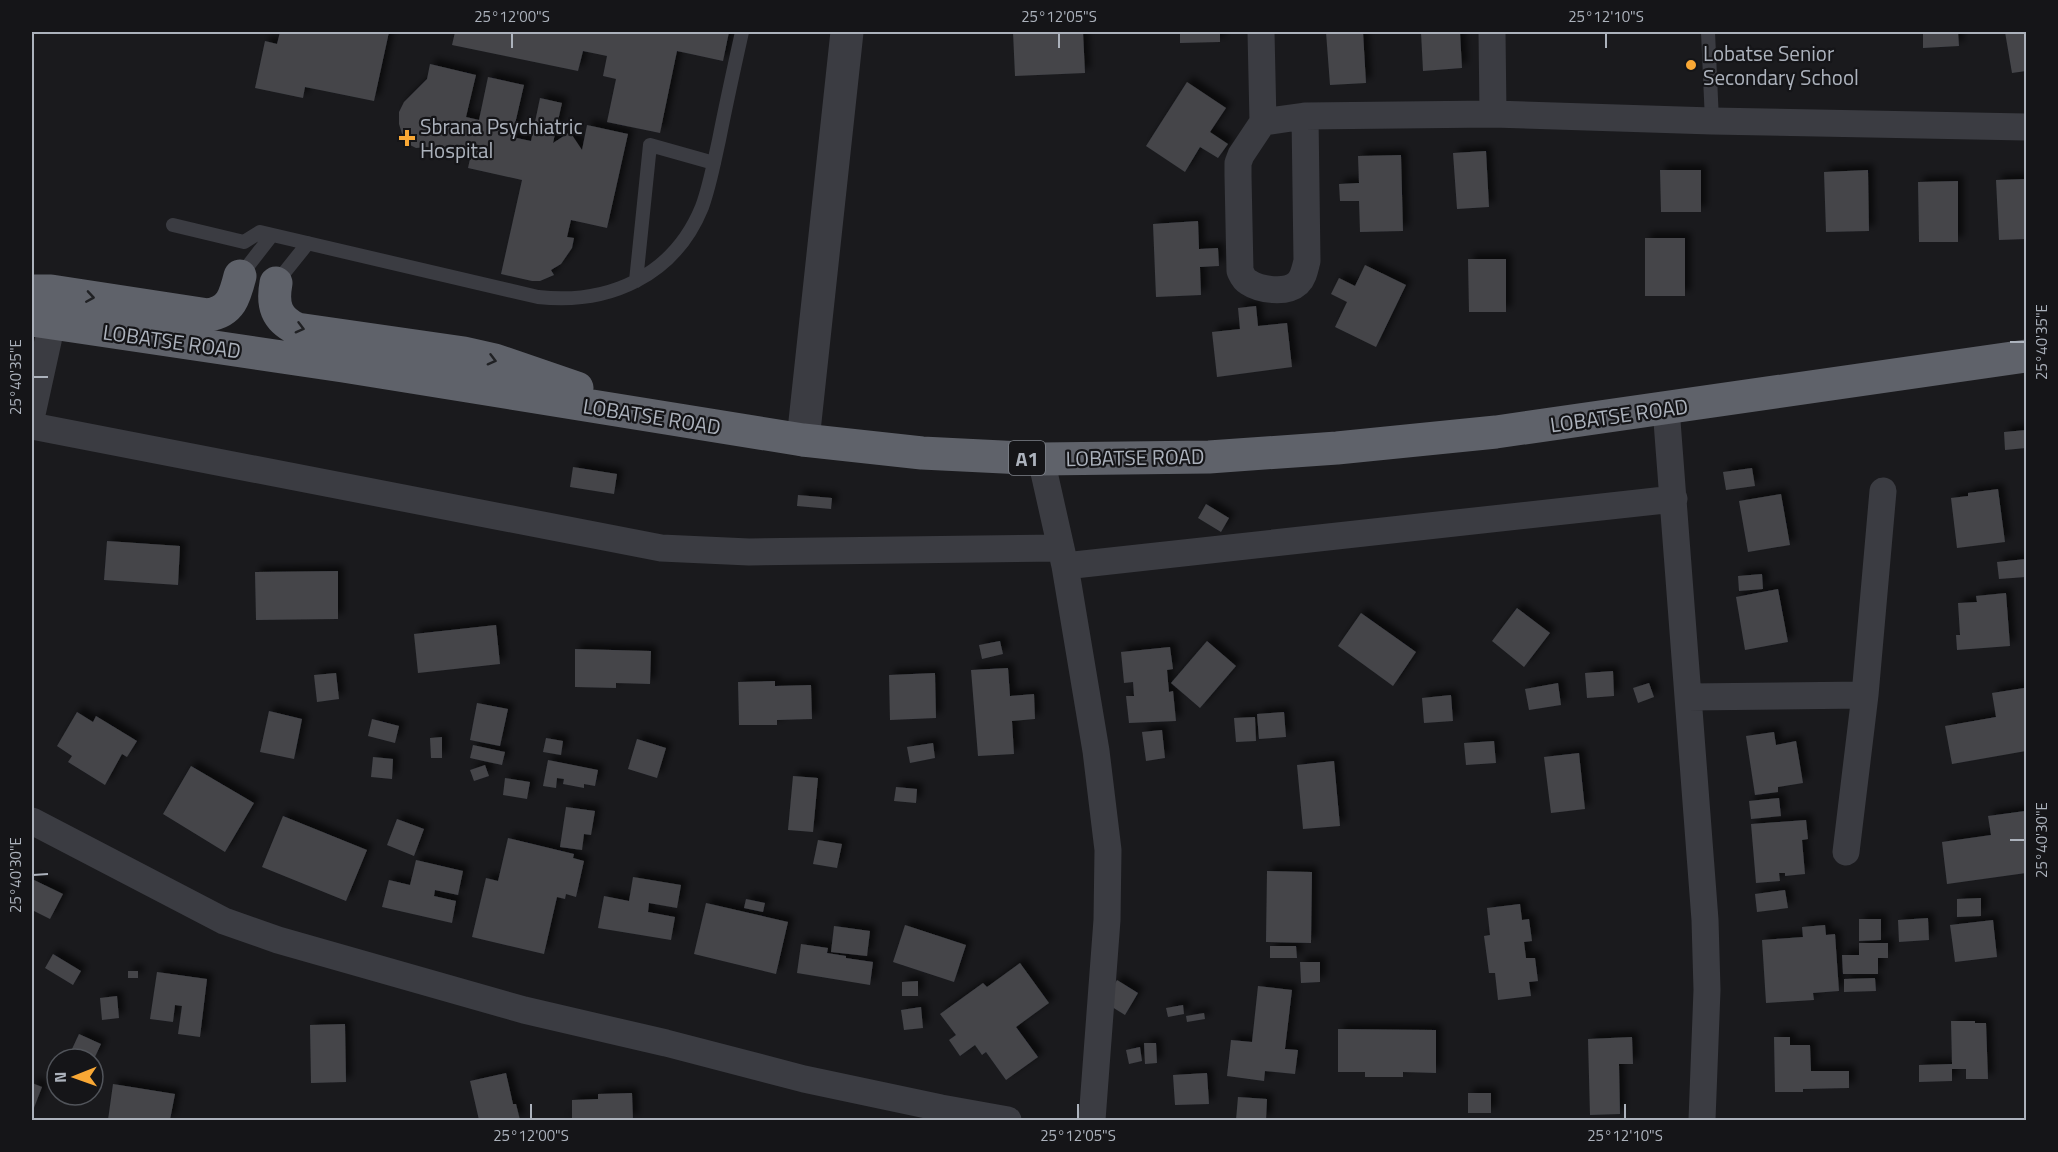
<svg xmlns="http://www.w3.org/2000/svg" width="2058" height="1152" font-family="'Titillium Web',sans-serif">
<defs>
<filter id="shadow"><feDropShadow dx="5.5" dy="-5.5" stdDeviation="3" flood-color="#0009"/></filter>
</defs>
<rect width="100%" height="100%" fill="#1a1a1d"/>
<path fill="#44454a" filter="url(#shadow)" d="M280,32H389L374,101L305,87L303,98L255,88L265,41L277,44Z
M455,32H729L723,61L677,51L660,133L607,122L616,79L603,76L607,56L583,51L578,71L452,45Z
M1013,32H1083L1085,73L1015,76Z
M1180,32H1220V42L1180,43Z
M1326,32H1363L1366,83L1330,85Z
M1421,32H1460L1462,68L1423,71Z
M1923,32H1958L1959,46L1923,48Z
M2005,32H2026V71L2012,73Z
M430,64L476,75L466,117L479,120L488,77L524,85L512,137L531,141L540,98L562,103L553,143L570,132L582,150L587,125L628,134L607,228L571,220L567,237L574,238L572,248L561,264L551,270L554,275L540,281H532L501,274L522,180L468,168L471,154L447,149L446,151L427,147L416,148L408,144L403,137L399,124V112L404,102L427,79Z
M1187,82L1226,108L1210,132L1228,144L1218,158L1200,147L1185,172L1146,146Z
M1486,151L1489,207L1457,209L1453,153Z
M1401,155L1403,231L1360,232L1359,201H1340L1339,184L1359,183L1358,156Z
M1660,170H1701V212H1661Z
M1868,170L1869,231L1826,232L1824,172Z
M2026,179V239L1999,240L1996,180Z
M1958,181V242H1919L1918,182Z
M1198,221L1199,249L1218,248L1219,266L1200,267L1201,295L1156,297L1153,224Z
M1645,238H1685V296H1645Z
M1468,259H1506V312H1469Z
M1365,265L1406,285L1376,347L1335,327L1347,302L1331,294L1339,278L1355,286Z
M1256,306L1258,326L1287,323L1292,367L1217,377L1212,332L1240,329L1238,308Z
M2026,430V448L2005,450L2004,432Z
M573,467L617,474L614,494L570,487Z
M1752,468L1755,486L1726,490L1723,472Z
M1998,489L2005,542L1957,548L1951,498L1968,496V493Z
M1781,494L1790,545L1748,552L1739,501Z
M798,495L832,498L831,509L797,506Z
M1206,504L1229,518L1221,532L1198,518Z
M107,541L180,546L178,585L104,580Z
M2026,559V577L1999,579L1997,562Z
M338,571V619L256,620L255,572Z
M1762,574L1763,589L1739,591L1738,576Z
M1778,589L1788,642L1745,650L1736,597Z
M2006,593L2010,646L1957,650L1956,635H1960L1958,603L1977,602L1976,596Z
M1517,608L1550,633L1524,667L1492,641Z
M1361,613L1416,652L1393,686L1338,646Z
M496,625L500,664L418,673L414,634Z
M1000,641L1003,654L982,659L979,645Z
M1207,641L1236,666L1200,708L1171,683Z
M1170,647L1173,669L1167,670L1169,692L1173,691L1176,721L1129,723L1126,696H1134L1133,682L1124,683L1121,652Z
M575,649L651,651L650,684L616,683V688L575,687Z
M1008,668L1010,696L1034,694L1035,719L1012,721L1014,754L978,756L971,670Z
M1613,671L1614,696L1587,698L1585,673Z
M336,673L339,699L317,702L314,675Z
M935,673L936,718L890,720L889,675Z
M775,681V686L811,685L812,719L777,720V725H739L738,682Z
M1558,683L1561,705L1529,710L1525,689Z
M1649,683L1654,697L1638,703L1633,688Z
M2024,688L2026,705V751L1952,764L1945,726L1996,717L1992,693Z
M1451,695L1453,721L1424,723L1422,698Z
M477,703L508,709L500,746L470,740Z
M269,711L302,719L294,759L260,752Z
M77,712L93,722L96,716L137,741L127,757L122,754L105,785L68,762L72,756L57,746Z
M1284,712L1286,737L1259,739L1257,714Z
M1255,717L1256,741L1236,742L1234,718Z
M372,719L399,726L395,743L368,736Z
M1162,730L1165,758L1146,761L1142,732Z
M1774,732L1776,745L1796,741L1803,783L1778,787V792L1755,795L1746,736Z
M442,737V758H431L430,738Z
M546,738L563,741L561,755L543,752Z
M637,739L666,748L657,778L628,769Z
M1494,741L1496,763L1466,765L1464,743Z
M933,743L935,758L910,763L907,747Z
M473,745L505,752L502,765L470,758Z
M1579,753L1585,809L1551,813L1544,757Z
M373,757L393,759L392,779L371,777Z
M548,760L598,770L595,786L584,784V788L563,784L564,779L557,778L556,788L543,786Z
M1334,761L1340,826L1303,829L1297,765Z
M485,765L489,776L474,781L470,770Z
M191,766L254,803L225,852L163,814Z
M793,776L818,778L813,832L788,830Z
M505,778L530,782L527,799L503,795Z
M896,787L917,789L916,803L894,801Z
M1779,798L1781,816L1751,819L1749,801Z
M566,807L595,811L591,835L584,834L582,850L560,847Z
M2025,811L2026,873L1947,884L1942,842L1991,835L1988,816Z
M283,816L367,850L346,901L262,867Z
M397,819L424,829L414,856L387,845Z
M1806,820L1808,839L1802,840L1805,874L1785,876V873H1779L1780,881L1756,883L1751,824Z
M508,838L574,854L573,858L584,861L576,897L566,894L565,899L557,897L544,954L472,937L486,878L498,881Z
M818,840L842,844L837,868L813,864Z
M416,860L463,871L458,895L435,890L434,896L456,901L452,923L382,907L389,880L410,885Z
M1267,871L1312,872L1311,943L1266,942Z
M633,877L681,885L677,908L649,903L648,912L675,917L671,940L598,928L604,896L629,901Z
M32,879L63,894L50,919L32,910Z
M1785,890L1788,908L1757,912L1755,894Z
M1981,898V916L1957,917V899Z
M746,899L765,903L763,912L744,908Z
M706,903L788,922L776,974L694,954Z
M1520,904L1522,920L1529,919L1532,941L1524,942L1526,958H1535L1538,981L1529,982L1531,996L1498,1000L1495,973H1489L1484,936L1490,935L1487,908Z
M1928,918L1929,940L1899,942L1898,920Z
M1859,919H1881V940L1859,941Z
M1993,920L1997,957L1955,962L1950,925Z
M905,925L966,945L954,982L893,962Z
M1825,925L1826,935L1835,934L1839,991L1813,993L1814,1000L1766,1003L1762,940L1803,937L1802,927Z
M834,926L870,931L867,956L831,952Z
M1859,943H1888V958H1878V974H1843L1842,955H1859Z
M801,944L828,948L827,953L846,956V958L873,962L870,985L797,973Z
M1270,946H1296L1297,958H1270Z
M53,954L81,971L73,985L45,968Z
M1300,962H1320V982L1301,983Z
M1020,963L1049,1003L1016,1027L1038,1057L1006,1080L986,1052L982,1055L975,1045L960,1056L949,1040L956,1035L940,1014L983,983L987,987Z
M128,971H138V978H128Z
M157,972L207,979L200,1037L178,1034L182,1006L175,1005L173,1022L150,1019Z
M1875,978L1876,991L1844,992V979Z
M1117,980L1138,993L1125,1015L1104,1002Z
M918,981V996H902V982Z
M1258,986L1292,990L1285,1049L1298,1050L1295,1074L1265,1071L1264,1081L1227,1076L1231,1040L1252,1042Z
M117,996L119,1018L102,1020L100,998Z
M1183,1005L1184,1014L1168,1017L1166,1008Z
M921,1007L923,1028L904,1030L901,1010Z
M1204,1013L1205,1019L1187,1022L1186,1016Z
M1951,1021H1975V1023H1986L1988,1079H1966V1069H1952V1081L1919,1082V1065L1952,1064Z
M345,1024L346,1082L311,1083L310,1025Z
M1338,1029L1436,1030V1073L1403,1072V1077H1365V1072H1338Z
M79,1034L101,1044L94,1059L72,1049Z
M1632,1037L1633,1064H1619L1620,1114L1590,1115L1588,1039Z
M1774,1037H1790V1045H1810L1811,1071H1849V1088L1803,1089V1092H1775Z
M1144,1043H1156L1157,1063L1145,1064Z
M1140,1047L1142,1061L1129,1064L1126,1050Z
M506,1073L513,1104H516L520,1120H479L470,1081Z
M1207,1073L1209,1104L1175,1105L1173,1075Z
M32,1083L42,1087L32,1113Z
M113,1084L175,1094L170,1120H108Z
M632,1093L633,1120H561V1119L572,1118V1100L598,1099V1094Z
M1468,1093H1491V1113H1468Z
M1238,1097L1267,1099L1266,1120H1236Z"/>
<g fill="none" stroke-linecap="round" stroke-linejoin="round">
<path stroke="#3b3c42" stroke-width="14" d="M1708,32L1712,121
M173,225L244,242L260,232L538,297C609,305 674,276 702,207C710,185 714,162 719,140C726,104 734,68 742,32
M240,276L272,235
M636,281L650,145L714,163
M276,283L308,243"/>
<path stroke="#3b3c42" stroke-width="27" d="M1261,32L1263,122L1241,155L1238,163V176L1240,271C1242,275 1243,279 1248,282C1260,290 1286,294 1298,283C1304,277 1305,268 1307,261L1305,116
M1492,32L1493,114
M1263,122L1305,116L1493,114L1712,121L2026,127
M1666,408L1705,920L1707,990L1702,1120
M32,414L52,323
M32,426L661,548L749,552L1061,548
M1041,459L1065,566L1096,751L1108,850L1107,920L1092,1120
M1065,566L1674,499
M1688,697L1865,695
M32,821L224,921L278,940L524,1010L666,1043L804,1079L941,1108L1008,1120
M1846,852L1865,695L1883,491"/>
<path stroke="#3b3c42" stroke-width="33" d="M803,440L847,32"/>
<path stroke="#5f626a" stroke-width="33" d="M276,283C272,305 276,319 297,329L464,353L495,360L577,388
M32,291H51L208,315C231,312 235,296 240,276
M32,320L343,366L803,440L922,453L1041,459L1209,457L1337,448L1496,432L2026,356"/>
</g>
<defs><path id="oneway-chevron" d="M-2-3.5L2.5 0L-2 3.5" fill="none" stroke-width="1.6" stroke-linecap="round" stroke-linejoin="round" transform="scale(1.5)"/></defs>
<g stroke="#202124">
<use href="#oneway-chevron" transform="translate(90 297) rotate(9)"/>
<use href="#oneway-chevron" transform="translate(300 328) rotate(15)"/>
<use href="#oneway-chevron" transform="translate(492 360) rotate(15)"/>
</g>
<path fill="none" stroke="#acb2bc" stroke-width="2" d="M512,33V48M1059,33V48M1606,33V48M2010,342H2025M33,377H48M2010,840H2025M33,875L48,874M531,1104V1119M1078,1104V1119M1625,1104V1119"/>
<g fill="#f9a835" stroke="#151518" stroke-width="2">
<circle cx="1691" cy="65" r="6"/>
<path d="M404 129h6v6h6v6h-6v6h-6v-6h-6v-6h6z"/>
</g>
<g text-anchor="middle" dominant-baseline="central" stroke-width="4.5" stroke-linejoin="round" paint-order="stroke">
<rect fill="#151518" stroke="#7f838b" stroke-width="1.5" x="1009" y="441" width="36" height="34" rx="4.5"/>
<g font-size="20" font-weight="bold" fill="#acb2bc">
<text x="1027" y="458">A1</text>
</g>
<g font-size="21" fill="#acb2bc" stroke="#151518" text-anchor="start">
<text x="1703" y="53">Lobatse Senior<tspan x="1703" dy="24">Secondary School</tspan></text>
<text x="420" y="126">Sbrana Psychiatric<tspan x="420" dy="24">Hospital</tspan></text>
</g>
<g font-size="21" fill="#acb2bc" stroke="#151518">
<text transform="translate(172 341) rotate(8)">LOBATSE ROAD</text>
<text transform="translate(1619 415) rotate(-8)">LOBATSE ROAD</text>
<text transform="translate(652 416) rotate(9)">LOBATSE ROAD</text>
<text transform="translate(1135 457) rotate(-1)">LOBATSE ROAD</text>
</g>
</g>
<rect width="2058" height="1152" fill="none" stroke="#151518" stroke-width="66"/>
<g transform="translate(75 1077) rotate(269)"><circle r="28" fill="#151518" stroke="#51545a" stroke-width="1.5"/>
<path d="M0-4.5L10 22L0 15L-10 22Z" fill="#f9a835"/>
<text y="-9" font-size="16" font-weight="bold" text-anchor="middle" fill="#acb2bc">N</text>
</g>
<rect x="33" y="33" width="1992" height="1086" fill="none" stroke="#acb2bc" stroke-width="2"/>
<g font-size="15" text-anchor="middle" fill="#acb2bc">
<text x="512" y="22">25°12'00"S</text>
<text x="1059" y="22">25°12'05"S</text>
<text x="1606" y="22">25°12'10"S</text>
<text transform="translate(2042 342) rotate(-90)" y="5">25°40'35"E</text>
<text transform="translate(16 377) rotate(-90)" y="5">25°40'35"E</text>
<text transform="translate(2042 840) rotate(-90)" y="5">25°40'30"E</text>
<text transform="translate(16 875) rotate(-90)" y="5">25°40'30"E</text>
<text x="531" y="1141">25°12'00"S</text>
<text x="1078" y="1141">25°12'05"S</text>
<text x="1625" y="1141">25°12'10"S</text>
</g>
</svg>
